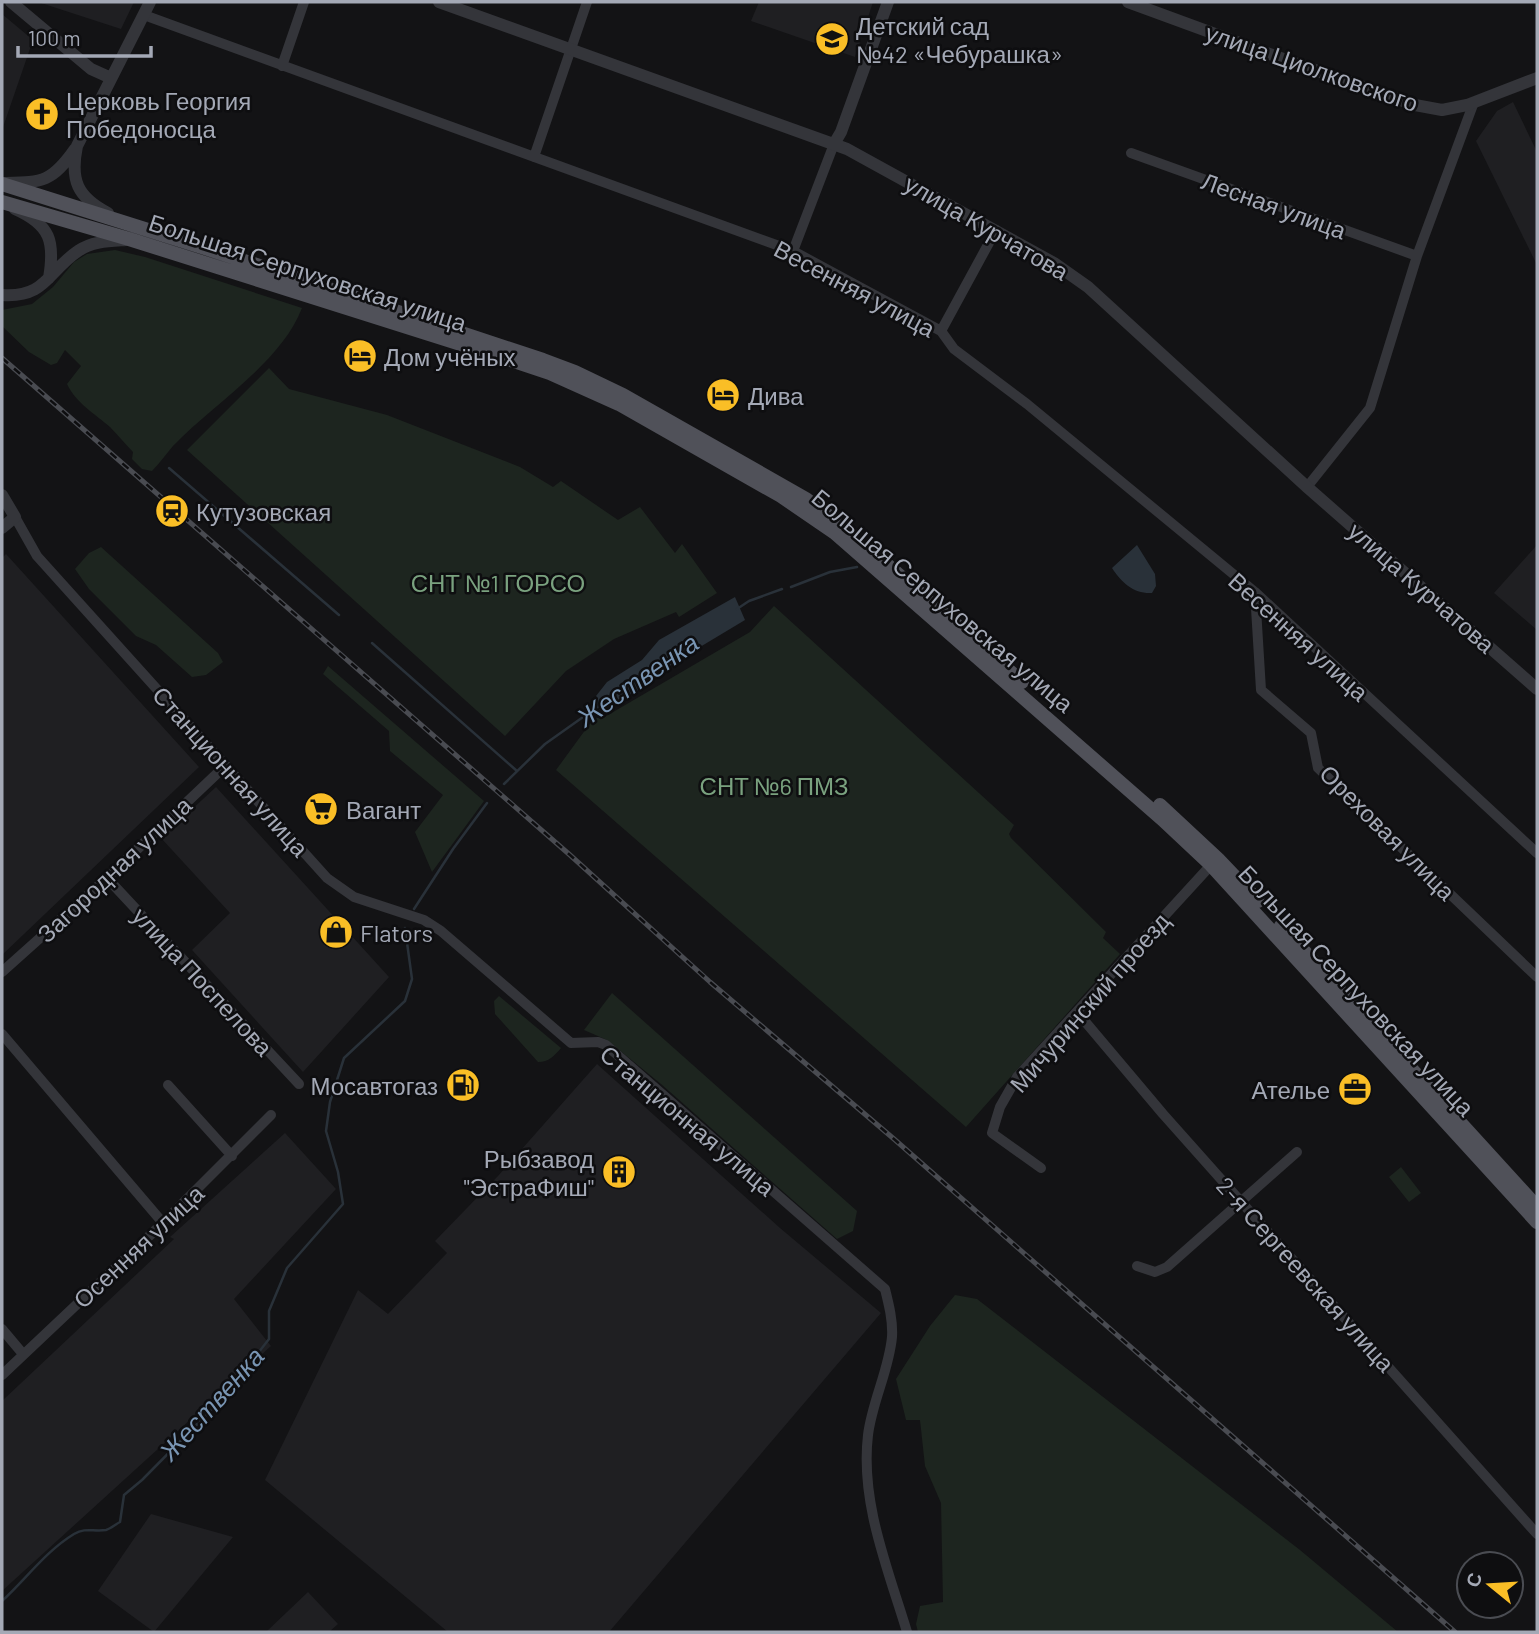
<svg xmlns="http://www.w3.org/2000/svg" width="1539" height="1634" font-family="Barlow,sans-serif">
<rect width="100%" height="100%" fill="#131315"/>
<path fill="#1f1f22" d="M38,2H134L121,29Z
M759,2H873L855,57L751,21Z
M2,14L33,40L2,130Z
M1513,102L1537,152V265L1476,141L1497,111Z
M1537,545V630L1494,593Z
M6,554L199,767L2,955V558Z
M216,787L389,977L303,1072L192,950L230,913L161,838Z
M597,1064L780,1228L881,1313L609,1632H448L265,1480L358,1290L388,1314L447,1253L435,1241L498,1176Z
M285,1133L336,1189L234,1299L271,1346L2,1591V1401L174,1239L170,1237Z
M151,1514L233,1537L154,1632L98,1591Z
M308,1592L338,1624L329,1632H266Z"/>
<path fill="#1d251f" d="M115,250L145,257L302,308C281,363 213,404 173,446C166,454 160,463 152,471L142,469L132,459L133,452C125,444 118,435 110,427C95,414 76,403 67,384L81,366L65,350L57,363L51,365L29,352L2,326V310L32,304L53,287L74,262L87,254Z
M269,368L289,389L387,415L520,467L553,487L561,481L618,520L640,507L675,553L682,544L717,593L679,617L676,612L614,639L566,671L505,736L187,450Z
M101,547L218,653L223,662L206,675L192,677L156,645L136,636L89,589L75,569L89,553Z
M774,606L1014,825L1009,834L1011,838L1106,932L1103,938L1120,954L966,1127L556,770L594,718H603L750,632Z
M328,666L484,801L432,872L415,832L443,795L390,751L389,731L323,674Z
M612,993L857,1211L853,1231L837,1239L661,1084L607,1040L584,1030Z
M499,996L561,1048C554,1056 549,1062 538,1062L495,1014L494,1001Z
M1401,1167L1421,1193L1409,1202L1389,1177Z
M955,1295L977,1299L1300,1550L1398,1632H918L916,1624L920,1606L943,1602L941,1503L925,1466L920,1420H906L896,1379L930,1326Z"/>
<path fill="#293139" d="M1137,545L1155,574L1156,586L1152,593C1134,594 1122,583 1112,568Z
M735,597L745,620L675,662L652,682L621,700L608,712L600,711L596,701V696L607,682L642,660L659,640Z"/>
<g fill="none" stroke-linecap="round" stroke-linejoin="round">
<path stroke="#293139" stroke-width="2.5" d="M169,468L339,615
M791,587L830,572L857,567
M737,609L749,601L782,589
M372,643L517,771
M504,784L545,744L600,705
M414,909L453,849L487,803
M2,1601C26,1579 46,1551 74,1534C86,1527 93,1532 106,1530C110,1529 116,1524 120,1522L124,1495L142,1480L224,1397L269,1339V1311L287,1268L343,1204L338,1172L326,1131L330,1102L344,1058L405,1001L412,979L405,928"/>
<path stroke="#34353a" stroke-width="10" d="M144,15L793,251L941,331L954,349L1027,404L1255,592L1537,853
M282,66L304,2
M1131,153L1417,256
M534,157L587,2
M793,251L834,144
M941,331L996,230
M1307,487L1370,408L1417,256L1474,102
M15,517L37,556L327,878L354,897L424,920L441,931L571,1043L598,1042L606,1045L885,1289C889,1305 893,1321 892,1337C889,1370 872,1402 868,1435C860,1502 888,1569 907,1632
M1255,592L1261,690L1311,733L1318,768L1537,977
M107,878L299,1084
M2,972L107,878L225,766
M1077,1012L1163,1114L1537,1534
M2,1034L163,1223
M168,1085L232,1156
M1041,1168L992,1133L1000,1107L1017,1077L1211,865
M1137,1266L1155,1272L1167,1267L1297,1152
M2,1329L23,1354
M2,1375L163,1223L271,1115"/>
<path stroke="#34353a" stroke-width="12" d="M11,2L91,69L111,78
M439,2L847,149L1054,263L1088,287L1307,487L1537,689
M1128,2L1286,60L1415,105L1442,110L1467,105L1537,78
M834,144L841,132L888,2
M5,183C43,182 52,182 75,149
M15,209C51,225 55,242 49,278
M108,213C77,197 70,180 77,146L150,2
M2,295C46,298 47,272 78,251C92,241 111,241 126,240
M2,495L15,517L2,528"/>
<path stroke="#505159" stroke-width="14" d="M2,184L205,248L543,360L575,372L623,395L806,499L847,530L1022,682
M2,202L129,239L517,362L550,373L619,404L781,496L835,533L1162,819L1211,865L1537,1222
M1160,805L1218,859L1258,901
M1281,926L1537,1207"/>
<g stroke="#494b51" stroke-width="5">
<path id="rail" d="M2,358L570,855L710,982L894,1139L1455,1632"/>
</g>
<use href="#rail" stroke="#0e0e10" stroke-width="2.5" stroke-dasharray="8" stroke-linecap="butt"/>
</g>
<defs>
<g id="school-disc" transform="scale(1.75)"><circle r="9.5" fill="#fabe26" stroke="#0e0e10"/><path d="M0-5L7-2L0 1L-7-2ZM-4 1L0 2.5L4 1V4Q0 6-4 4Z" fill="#111"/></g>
<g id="church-disc" transform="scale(1.75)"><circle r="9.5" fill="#fabe26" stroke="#0e0e10"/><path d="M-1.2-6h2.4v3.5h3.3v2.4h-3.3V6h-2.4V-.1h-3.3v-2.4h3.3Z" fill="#111"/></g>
<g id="hotel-disc" transform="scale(1.75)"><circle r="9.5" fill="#fabe26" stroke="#0e0e10"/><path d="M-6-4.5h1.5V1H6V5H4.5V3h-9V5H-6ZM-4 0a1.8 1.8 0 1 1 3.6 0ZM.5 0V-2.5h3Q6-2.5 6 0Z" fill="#111"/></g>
<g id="station-disc" transform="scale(1.75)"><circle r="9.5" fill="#fabe26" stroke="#0e0e10"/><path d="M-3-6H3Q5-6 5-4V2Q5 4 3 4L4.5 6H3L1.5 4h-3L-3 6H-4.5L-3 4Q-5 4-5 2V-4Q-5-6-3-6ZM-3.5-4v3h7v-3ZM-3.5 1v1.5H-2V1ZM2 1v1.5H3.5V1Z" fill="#111"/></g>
<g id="supermarket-disc" transform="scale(1.75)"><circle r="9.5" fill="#fabe26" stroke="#0e0e10"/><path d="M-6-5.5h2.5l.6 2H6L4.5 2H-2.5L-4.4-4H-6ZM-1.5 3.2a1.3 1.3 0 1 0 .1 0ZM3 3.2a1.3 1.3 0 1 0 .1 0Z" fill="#111"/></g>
<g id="shop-disc" transform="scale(1.75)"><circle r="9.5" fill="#fabe26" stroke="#0e0e10"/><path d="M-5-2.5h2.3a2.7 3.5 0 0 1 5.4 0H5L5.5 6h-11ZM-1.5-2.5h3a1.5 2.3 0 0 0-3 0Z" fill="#111"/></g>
<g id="fuel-disc" transform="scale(1.75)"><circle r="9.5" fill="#fabe26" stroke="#0e0e10"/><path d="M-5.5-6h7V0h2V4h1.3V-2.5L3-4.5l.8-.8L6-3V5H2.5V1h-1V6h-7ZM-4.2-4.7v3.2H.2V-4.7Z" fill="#111"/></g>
<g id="office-disc" transform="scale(1.75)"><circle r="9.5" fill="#fabe26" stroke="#0e0e10"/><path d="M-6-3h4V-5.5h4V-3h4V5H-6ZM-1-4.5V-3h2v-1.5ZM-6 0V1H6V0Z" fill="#111"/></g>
<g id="building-disc" transform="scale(1.75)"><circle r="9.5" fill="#fabe26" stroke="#0e0e10"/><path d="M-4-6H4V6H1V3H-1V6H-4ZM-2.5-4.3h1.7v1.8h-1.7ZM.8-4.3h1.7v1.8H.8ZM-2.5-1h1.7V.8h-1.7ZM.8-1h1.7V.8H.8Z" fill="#111"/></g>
</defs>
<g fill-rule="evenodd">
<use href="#school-disc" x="832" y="39"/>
<use href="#church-disc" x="42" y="114"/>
<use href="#hotel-disc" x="360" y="356"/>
<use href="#hotel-disc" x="723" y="395"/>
<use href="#station-disc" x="172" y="511"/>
<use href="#supermarket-disc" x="321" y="809"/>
<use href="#shop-disc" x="336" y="932"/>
<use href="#fuel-disc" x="463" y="1085"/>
<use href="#office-disc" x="1355" y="1089"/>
<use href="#building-disc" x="619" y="1172"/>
</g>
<g text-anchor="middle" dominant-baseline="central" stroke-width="5" stroke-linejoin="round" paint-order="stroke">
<g font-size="24" fill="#a4a9b6" stroke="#0e0e10" text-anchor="start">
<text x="856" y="25">Детский сад<tspan x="856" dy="28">№42 «Чебурашка»</tspan></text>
<text x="66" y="100">Церковь Георгия<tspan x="66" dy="28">Победоносца</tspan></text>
<text x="384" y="356">Дом учёных</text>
<text x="748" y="395">Дива</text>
<text x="196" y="511">Кутузовская</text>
<text x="346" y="809">Вагант</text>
<text x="360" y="932">Flators</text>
<text x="438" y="1085" text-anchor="end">Мосавтогаз</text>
<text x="1330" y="1089" text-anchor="end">Ателье</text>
<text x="594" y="1158" text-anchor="end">Рыбзавод<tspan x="594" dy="28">"ЭстраФиш"</tspan></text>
</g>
<g font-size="24" fill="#a4a9b6" stroke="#0e0e10">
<text transform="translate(1312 67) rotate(19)">улица Циолковского</text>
<text transform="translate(1274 205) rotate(20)">Лесная улица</text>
<text transform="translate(987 227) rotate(30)">улица Курчатова</text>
<text transform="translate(308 272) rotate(18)">Большая Серпуховская улица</text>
<text transform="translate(855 288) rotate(28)">Весенняя улица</text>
<text transform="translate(1422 587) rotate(41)">улица Курчатова</text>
<text transform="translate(943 600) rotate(40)">Большая Серпуховская улица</text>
<text transform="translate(1299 636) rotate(42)">Весенняя улица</text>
<text transform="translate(231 771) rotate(48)">Станционная улица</text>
<text transform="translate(1388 832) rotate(45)">Ореховая улица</text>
<text transform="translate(114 869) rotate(-43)">Загородная улица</text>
<text transform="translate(203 981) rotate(47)">улица Поспелова</text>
<text transform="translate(1357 990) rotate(47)">Большая Серпуховская улица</text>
<text transform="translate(1089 1002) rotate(-49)">Мичуринский проезд</text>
<text transform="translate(688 1120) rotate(40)">Станционная улица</text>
<text transform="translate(138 1246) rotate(-43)">Осенняя улица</text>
<text transform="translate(1306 1274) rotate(48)">2-я Сергеевская улица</text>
</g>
<g font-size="24" fill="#7aa27f" stroke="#0e0e10">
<text x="498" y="582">СНТ №1 ГОРСО</text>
<text x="774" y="785">СНТ №6 ПМЗ</text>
</g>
<g font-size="26" font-style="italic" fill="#7995b3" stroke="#0e0e10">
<text transform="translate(637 679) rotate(-35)">Жественка</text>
<text transform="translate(211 1403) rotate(-48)">Жественка</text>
</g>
</g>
<rect width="1539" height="1634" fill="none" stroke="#a4a9b6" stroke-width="7"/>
<g transform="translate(1490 1585) rotate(288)"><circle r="33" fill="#0e0e10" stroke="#4a4c52" stroke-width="2"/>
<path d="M0-5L12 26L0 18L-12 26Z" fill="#fabe26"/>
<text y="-10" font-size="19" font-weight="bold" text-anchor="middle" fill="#a4a9b6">С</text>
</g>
<path d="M18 46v10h133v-10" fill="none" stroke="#a4a9b6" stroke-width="3.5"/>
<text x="28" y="46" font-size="21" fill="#a4a9b6" stroke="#0e0e10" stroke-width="5" paint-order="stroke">100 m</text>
</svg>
